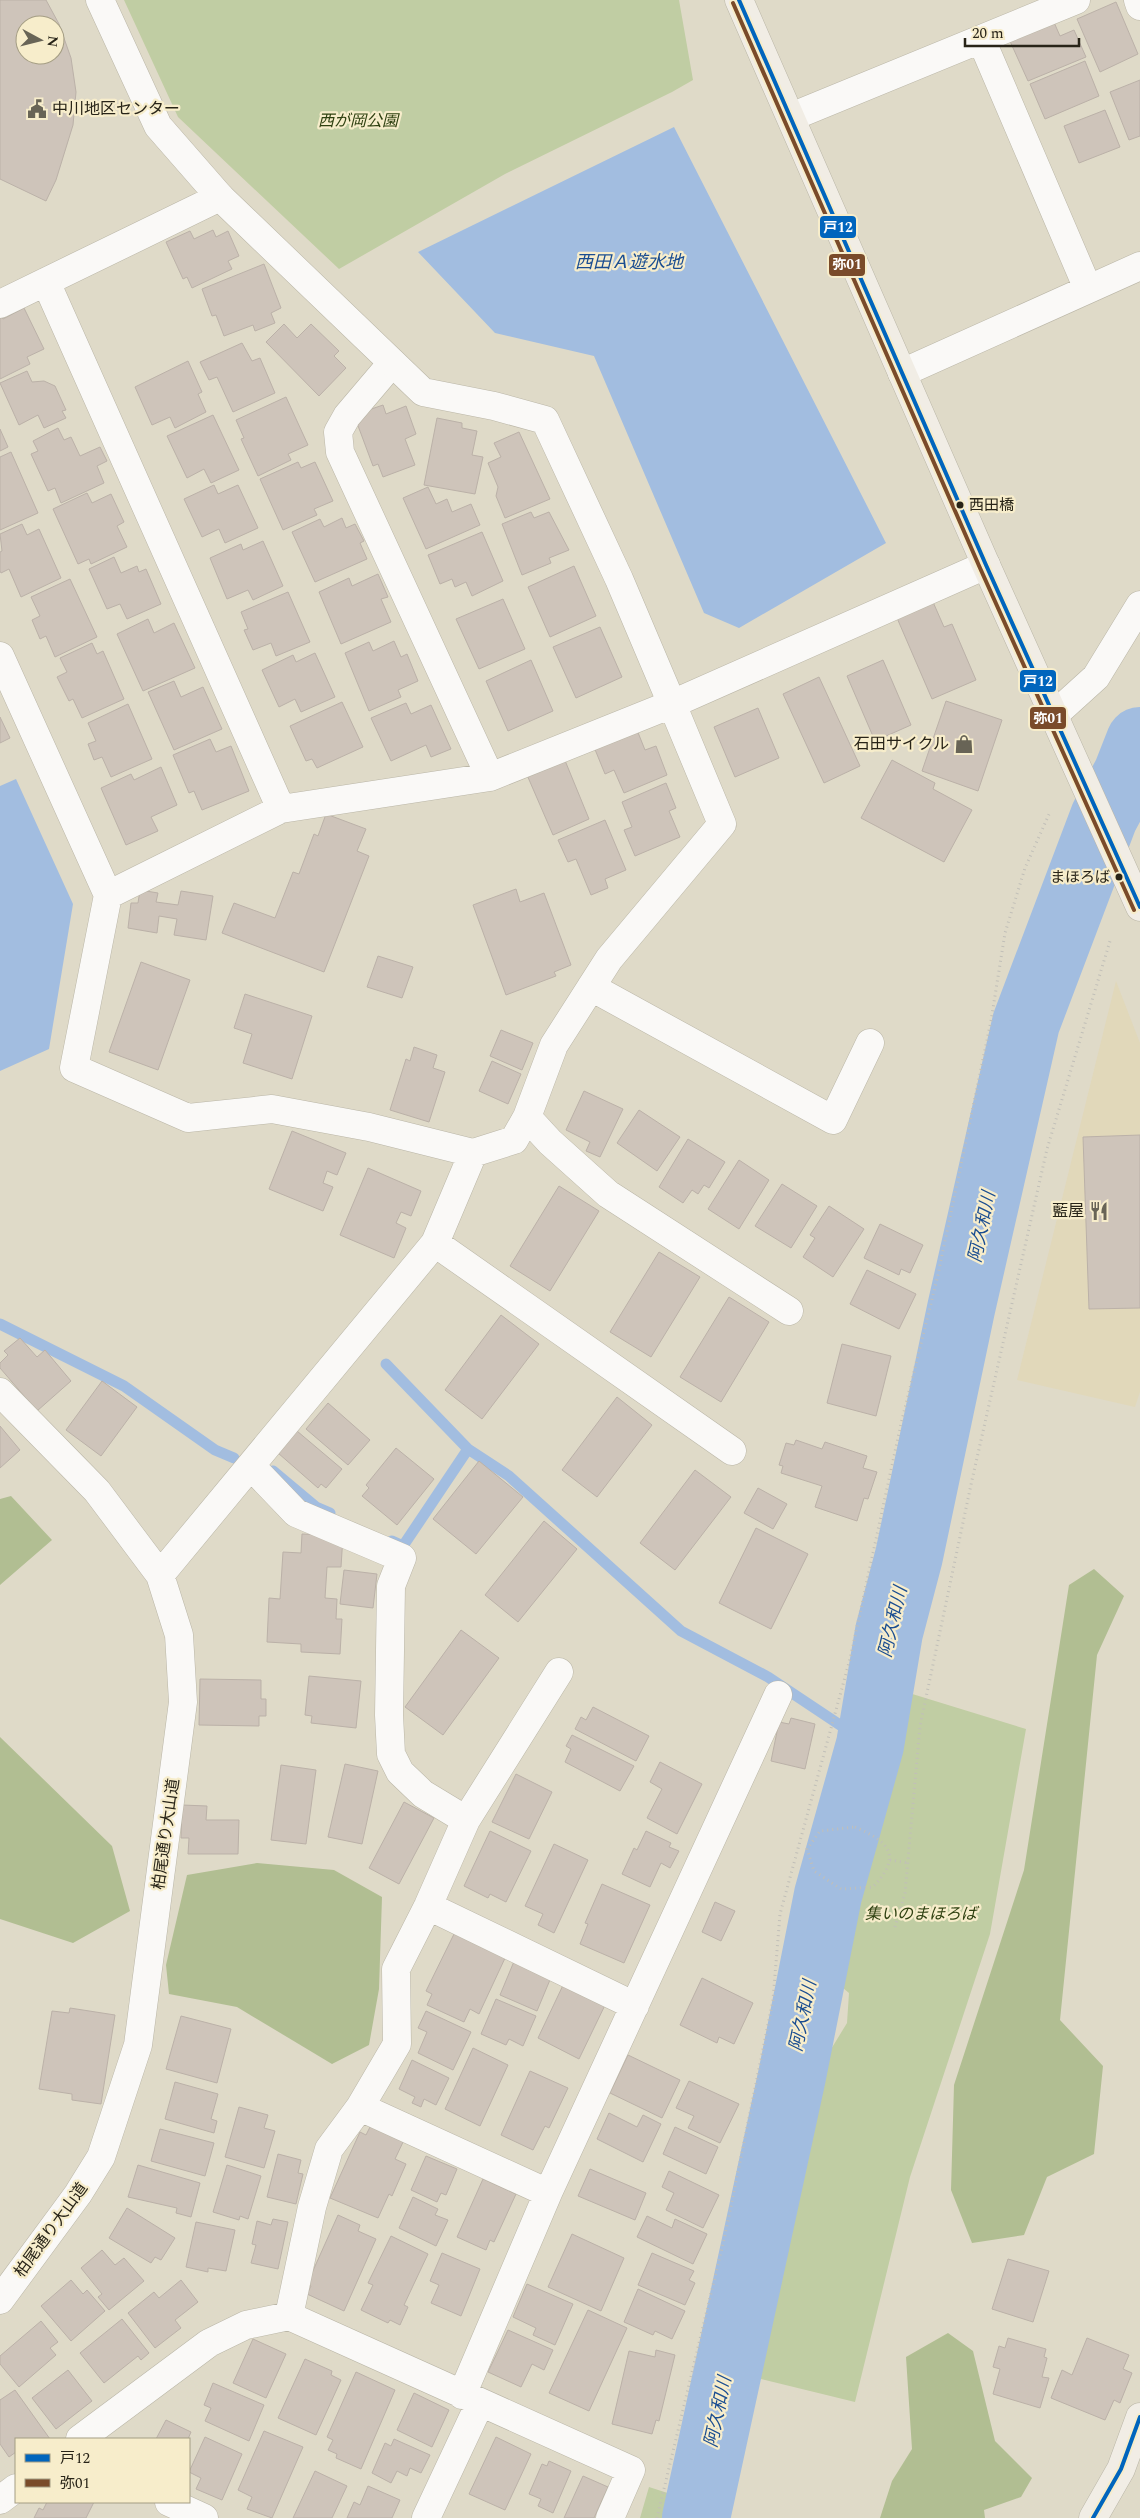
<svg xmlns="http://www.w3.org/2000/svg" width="1140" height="2518" font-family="Spectral,'Noto Sans JP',serif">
<rect width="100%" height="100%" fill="#dfdac8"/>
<path fill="#e1d8ba" d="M1116,981L1140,1043V1392L1135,1407L1017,1380Z"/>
<path fill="#c0cda3" d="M124,0H679L693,80L672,92L505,174L339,269L178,117Z
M896,1689L1026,1729L990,1934L910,2177L855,2402L753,2377L797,2199L825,2059L847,2023L849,1993L837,1983L846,1922Z
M649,2487L683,2498L679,2518H640Z"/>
<path fill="#b1be92" d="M11,1496L52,1540L0,1585V1499Z
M1094,1569L1124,1596L1097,1655L1060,2020L1103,2066L1094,2154L1047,2177L1024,2235L972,2243L951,2190L954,2085L1024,1870L1069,1585Z
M0,1737L112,1846L130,1911L73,1943L0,1919Z
M257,1863L334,1870L382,1897L379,1989L369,2045L332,2064L237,2007L169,1994L166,1965L187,1875Z
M948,2333L973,2351L995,2441L1032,2478L1021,2497L984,2510L985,2518H880L892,2481L912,2449L906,2357Z"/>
<path fill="#a2bde0" d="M674,127L886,543L739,628L704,613L594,356L495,333L418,252Z
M16,779L73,904L49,1049L0,1071V786Z"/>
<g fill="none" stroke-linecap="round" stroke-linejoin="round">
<path stroke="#a2bde0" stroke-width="11" d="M0,1324L124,1386L215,1450L234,1458
M386,1364L468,1449L509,1476L681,1631L768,1677L870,1745
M273,1471L316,1507L330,1513
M392,1541L403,1546L468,1449"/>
<path stroke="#a2bde0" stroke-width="68" d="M696,2518L792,2076L828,1895L870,1745L889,1632L909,1556L961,1309L1026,1023L1104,817L1127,774L1140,741"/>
</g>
<path fill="#cec4ba" stroke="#bbb1a8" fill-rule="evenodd" d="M0,0H46L59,24L71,58L76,92L73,125L56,180L46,201L0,179ZM25,25H55V55H25Z
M1116,2L1138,54L1100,72L1077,19Z
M1053,20L1060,36L1074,30L1086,57L1028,81L1009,39Z
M1085,61L1099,96L1045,119L1030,84Z
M1140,80V136L1129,140L1110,92Z
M1105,110L1120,147L1079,163L1064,126Z
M213,230L216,237L228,231L239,256L228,261L232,269L192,288L187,277L183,279L166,242L190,231L194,239Z
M264,264L281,308L271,313L275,323L255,331L253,325L224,336L216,315L212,316L202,289Z
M24,308L44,349L27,357L30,364L0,379V314L3,319Z
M284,324L297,338L311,324L339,351L334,356L346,368L319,396L266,342Z
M242,343L252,361L260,358L275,393L233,412L217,377L209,380L200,362Z
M188,361L202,392L198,394L206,412L175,428L170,417L152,425L135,387Z
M27,371L32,382L44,381L55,386L66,410L62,411L66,418L44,428L38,415L19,425L0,383Z
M286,397L308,445L288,454L291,460L258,476L241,439L244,438L236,420Z
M383,405L386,414L406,406L416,434L405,439L415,465L383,477L378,464L373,466L354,415Z
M213,415L239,470L211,483L204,469L187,478L167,436Z
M437,418L462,423V428L477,431L472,455L483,457L475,494L424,485Z
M58,428L64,440L71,437L80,456L100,447L107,461L97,466L104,483L61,503L55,488L48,491L31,454L38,451L33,441Z
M0,429L8,447L0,451Z
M519,432L550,499L505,518L496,496L498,487L488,463L501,457L494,443Z
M11,452L38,513L0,530V457Z
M298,462L301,468L315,462L333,501L314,509L317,515L283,530L260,479Z
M214,485L218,494L238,485L258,528L225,543L219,529L202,537L184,499Z
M428,487L436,504L447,499L452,512L471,504L480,525L426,549L403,498Z
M87,493L92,503L111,494L124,522L117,526L127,547L91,564L89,559L78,564L53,509Z
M531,512L534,518L549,512L569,550L549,558L551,563L522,575L502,524Z
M342,518L346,528L355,524L364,541L360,543L367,559L315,582L292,532L320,519L324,527Z
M22,524L27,535L39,529L61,578L21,597L9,569L1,573L0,571V552L2,551L0,534Z
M482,532L503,581L472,596L466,582L455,587L452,579L440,584L428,555Z
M263,541L283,586L253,600L248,590L227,599L210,558L241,544L243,550Z
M114,557L121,573L137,566L139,572L146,569L161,604L127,619L120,604L107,609L89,569Z
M574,566L596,616L550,637L528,587Z
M378,574L388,597L381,599L391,622L341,644L319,592L349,578L352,586Z
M70,579L97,637L55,657L46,636L40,639L32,620L40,616L31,597Z
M288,592L310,642L276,656L271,643L253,650L244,630L248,629L241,612Z
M503,599L525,649L479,669L456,619Z
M933,602L944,627L952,624L976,680L932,699L897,618Z
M148,619L154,633L174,623L195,668L143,691L117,634Z
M600,627L622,677L576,698L553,647Z
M394,641L401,657L407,654L418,681L398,690L401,697L369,711L345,653L369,642L373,651Z
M92,643L97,654L103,651L124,699L82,718L73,699L69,701L57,677L67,672L60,658Z
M315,653L335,697L301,712L295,699L279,707L262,670L293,655L296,662Z
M531,660L553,711L508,731L486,681Z
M883,660L911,725L875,741L847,676Z
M819,677L860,766L824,783L783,694Z
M174,681L181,697L203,687L222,729L174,750L148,692Z
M946,701L1002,720L978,791L922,771Z
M342,702L363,747L317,768L312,759L306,761L290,726Z
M406,703L411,714L431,705L451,749L431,757L426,745L391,761L371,718Z
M128,704L152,759L111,777L102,757L94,760L88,744L96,741L88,723Z
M758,708L779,758L735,777L714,727Z
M0,717L10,738L0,743Z
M637,730L645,750L656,746L667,775L624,793L614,770L605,774L594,747Z
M210,739L216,752L231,746L249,791L202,810L194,791L189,793L173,755Z
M564,758L589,819L553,835L527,775Z
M892,760L935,783L933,789L972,810L944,862L861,818Z
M161,767L177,805L151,817L158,831L126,845L101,788L131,774L134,780Z
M666,783L676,808L669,811L680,837L635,856L624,830L632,827L622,802Z
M326,814L366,829L357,851L369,856L324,972L222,933L234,903L275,918L293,872L299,874L314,834L318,836Z
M605,820L626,870L605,879L608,888L591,895L576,859L568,862L558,840Z
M516,889L520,902L544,893L571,965L554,972L556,976L506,995L473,905Z
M140,890L158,893L156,902L178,905L181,891L213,896L206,940L174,935L177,919L159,916L157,933L128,928L131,903H138Z
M378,956L413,967L402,998L367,987Z
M141,962L190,980L158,1070L109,1052Z
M245,994L312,1016L292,1079L243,1063L252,1034L234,1028Z
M501,1030L533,1043L522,1070L490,1056Z
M414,1047L437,1055L433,1068L445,1072L429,1122L390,1110L406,1059L410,1061Z
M492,1061L521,1074L508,1104L479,1091Z
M584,1091L623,1109L600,1157L586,1151L590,1142L566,1130Z
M639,1110L680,1137L657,1171L617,1143Z
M292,1131L346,1153L337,1175L327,1171L323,1183L333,1187L323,1211L269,1189Z
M1140,1135V1308L1089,1309L1083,1137Z
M688,1139L725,1162L709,1188L704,1185L698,1194L692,1190L683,1203L659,1187Z
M739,1160L769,1180L739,1229L708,1209Z
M368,1168L421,1191L411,1216L401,1212L396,1223L406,1228L394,1258L340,1235Z
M782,1184L817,1206L791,1248L755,1226Z
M559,1186L599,1211L550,1291L510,1266Z
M829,1206L864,1229L833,1277L803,1257L815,1238L810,1235Z
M880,1224L923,1245L910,1273L901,1269L899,1275L864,1258Z
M659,1252L700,1277L651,1357L610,1332Z
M867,1270L916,1294L899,1329L850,1304Z
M729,1297L769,1322L721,1402L680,1377Z
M501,1315L539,1344L482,1419L445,1390Z
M20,1338L37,1357L45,1350L71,1381L37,1411L0,1368V1363L8,1355L4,1351Z
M842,1344L891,1356L876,1416L827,1403Z
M102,1381L137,1407L101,1456L66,1430Z
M617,1397L652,1425L597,1497L562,1470Z
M328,1403L370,1440L348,1465L306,1429Z
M0,1426L20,1450L0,1468Z
M297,1431L342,1469L326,1488L321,1484L318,1488L278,1453Z
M796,1440L822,1449L825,1442L867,1456L863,1468L877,1472L868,1499L864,1498L857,1521L815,1507L822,1486L781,1473L783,1466L779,1465L786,1443L794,1445Z
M396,1448L434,1479L397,1525L362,1496L369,1488L366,1485Z
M479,1461L523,1497L476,1554L433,1519Z
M695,1470L731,1497L675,1570L640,1543Z
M758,1488L787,1504L773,1529L744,1513Z
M544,1521L577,1549L518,1622L485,1595Z
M756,1528L808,1554L771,1629L719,1603Z
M302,1534L343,1536L341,1567H327L325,1598L337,1599L336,1619H342L340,1654L301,1652V1644L267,1642L269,1598L280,1599L283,1552L301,1553Z
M344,1570L377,1574L373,1608L340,1604Z
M461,1630L499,1658L443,1735L405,1707Z
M309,1676L361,1681L356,1728L311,1723L312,1716L305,1715Z
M200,1679L261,1680V1699H266V1716H259V1726L199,1725Z
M593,1707L649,1736L636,1761L575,1729L581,1717L586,1720Z
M791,1718L815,1724L805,1769L771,1761L779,1722L789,1724Z
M572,1735L634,1766L620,1791L565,1762L571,1749L566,1746Z
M660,1762L702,1784L677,1834L647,1818L662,1789L650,1782Z
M345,1764L378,1771L362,1844L328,1837Z
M281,1765L316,1770L306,1844L271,1840Z
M516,1774L552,1792L529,1839L492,1822Z
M404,1802L434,1818L399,1884L369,1868Z
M182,1805L207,1806L206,1820H239L238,1854H188L189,1838H181Z
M490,1831L531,1851L506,1902L490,1894L488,1898L464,1886Z
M646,1831L671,1843L669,1847L679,1851L670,1868L661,1863L650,1887L622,1874L634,1848L637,1850Z
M554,1844L588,1860L554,1933L538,1925L543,1914L525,1906Z
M602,1884L650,1905L624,1963L580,1944L588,1924L585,1923Z
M715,1902L735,1911L721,1941L702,1932Z
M455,1932L506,1956L479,2014L470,2009L464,2022L427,2005L432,1994L426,1991Z
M515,1959L552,1975L537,2011L500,1995Z
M702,1978L753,2003L734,2044L719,2037L717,2043L680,2025Z
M565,1981L607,2001L579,2059L538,2038Z
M496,1999L536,2016L523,2046L509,2039L506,2045L481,2034Z
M70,2008L115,2015L101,2104L72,2100V2094L39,2089L52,2011L69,2013Z
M426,2011L471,2032L453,2070L418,2053L427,2032L418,2028Z
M181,2016L231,2029L217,2083L166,2069Z
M473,2048L508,2065L480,2126L445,2109Z
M628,2055L680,2080L662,2118L610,2093Z
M412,2060L449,2078L436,2105L424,2099L421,2107L412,2103L415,2097L399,2089Z
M530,2071L568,2088L549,2128L545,2126L533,2150L501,2135Z
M689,2081L739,2104L720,2143L688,2128L694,2116L676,2108Z
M175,2082L218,2094L211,2119L217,2121L214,2133L165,2119Z
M239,2107L268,2115L264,2128L275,2131L264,2168L225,2157Z
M609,2113L637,2127L643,2115L661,2124L643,2162L597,2139Z
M371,2125L404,2140L395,2159L406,2164L392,2196L389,2194L378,2218L330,2198L360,2132L366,2135Z
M675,2127L718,2147L706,2174L663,2154Z
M160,2129L214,2143L205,2176L151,2161Z
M278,2154L301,2160L298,2173L303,2174L296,2204L267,2197Z
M426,2156L457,2169L446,2195L441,2193L437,2202L411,2190Z
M138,2165L200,2183L191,2217L176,2213L177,2208L128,2197Z
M227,2165L261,2176L248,2219L240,2216L239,2220L213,2212Z
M590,2169L646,2193L635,2220L578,2196Z
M669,2171L719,2195L703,2228L666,2210L674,2193L662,2187Z
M483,2179L516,2194L494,2242L490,2240L486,2250L457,2237Z
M413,2197L438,2209L435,2215L448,2220L436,2246L399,2228Z
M127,2208L175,2238L161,2260L155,2257L151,2263L109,2238Z
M338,2215L360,2225L358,2231L376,2239L344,2311L307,2294L311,2286L307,2284Z
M647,2216L672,2228L675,2219L707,2234L693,2264L637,2237Z
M273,2219L288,2222L278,2269L251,2263L256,2245L252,2244L257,2221L271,2225Z
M196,2222L235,2230L226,2271L208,2268V2272L186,2267Z
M572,2234L624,2258L601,2311L548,2287Z
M391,2236L428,2254L404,2305L408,2307L400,2325L390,2320L388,2323L361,2310L373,2285L368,2283Z
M102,2250L115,2265L124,2258L144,2281L109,2310L98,2297L102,2294L81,2268Z
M442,2253L480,2269L461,2316L431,2303L439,2285L430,2281Z
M652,2253L694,2271L689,2280L695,2283L685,2305L638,2285Z
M1008,2259L1049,2271L1033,2322L992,2309Z
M71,2280L83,2294L87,2290L105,2311L71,2341L41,2306Z
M181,2280L198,2302L175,2320L181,2328L155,2348L128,2313L154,2292L159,2298Z
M527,2284L573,2304L555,2345L533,2335L536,2328L513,2317Z
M638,2289L685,2311L672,2339L655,2331L653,2335L624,2322Z
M588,2310L627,2328L589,2411L549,2393Z
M122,2319L149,2353L141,2360L138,2356L104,2383L80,2353Z
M41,2321L58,2342L50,2348L56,2355L19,2387L0,2364V2356Z
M508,2330L553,2350L544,2370L532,2364L521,2387L488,2372Z
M1008,2338L1046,2349L1044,2357L1047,2358L1042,2377L1049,2378L1040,2408L993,2394L1000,2369L993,2367L999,2346L1005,2348Z
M1087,2338L1129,2355L1123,2369L1132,2373L1120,2403L1114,2400L1105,2420L1051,2398L1062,2370L1072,2375Z
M253,2339L286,2354L266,2398L233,2383Z
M656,2350L675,2355L659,2421L656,2420L652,2434L612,2424L629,2351L655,2357Z
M305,2359L332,2371L331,2375L341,2380L316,2435L278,2418Z
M68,2370L92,2401L56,2429L32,2398Z
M356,2372L395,2390L361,2469L336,2458L337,2454L328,2450L333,2440L327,2437Z
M213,2383L264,2405L249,2441L205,2421L211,2408L204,2405Z
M15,2390L50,2439H16V2452L9,2457L0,2444V2400Z
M414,2393L449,2410L432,2447L397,2430Z
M166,2420L191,2432L188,2439H156Z
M264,2431L303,2447L272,2518L247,2509L252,2497L238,2490Z
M205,2437L242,2454L222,2500L196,2489L201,2478L189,2472Z
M496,2437L531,2454L505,2510L469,2494Z
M394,2439L430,2455L421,2473L410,2468L407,2476L397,2471L391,2483L372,2473L385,2443L391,2446Z
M549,2461L571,2471L553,2513L538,2506L541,2499L529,2494L542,2464L547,2466Z
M315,2471L347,2486L332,2518H293Z
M583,2476L608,2487L594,2518H564Z
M368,2486L400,2500L392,2518H347L354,2502L360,2505Z
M47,2502H94L86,2518H34L39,2508L43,2510Z"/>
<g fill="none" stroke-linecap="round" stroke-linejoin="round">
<g stroke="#bab6a7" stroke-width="29">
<path id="minor" d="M1138,0L1140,6
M981,39L1088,289
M791,117L1076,0
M46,282L281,809
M0,304L220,197L158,126L100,0
M392,363L347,416L338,432L340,452L490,777
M902,373L1140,266
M0,656L108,895
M672,704L722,824L609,959L554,1045L527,1117L514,1140L473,1153L369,1127L272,1109L188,1118L74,1068L108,895L281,809L490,777Z
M1053,716L1096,677L1140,605
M591,987L833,1120L870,1043
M527,1117L550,1142L608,1194L789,1311
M435,1243L732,1451
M0,1392L97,1491L160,1575L179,1635L183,1702L138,2045L101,2157L78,2194L0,2300
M251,1466L296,1513L402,1558L391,1586L389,1715L391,1754L400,1772L423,1794L466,1820
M160,1575L435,1243L473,1153
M428,1906L635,2006
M360,2107L548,2193
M289,2316L312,2207L329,2149L360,2107L397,2044L396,1969L428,1906L466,1820L559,1672
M462,2395L548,2193L778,1695
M80,2439L209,2343L246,2325L289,2316L631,2470L610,2518
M0,2500L16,2488
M169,2502L204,2518
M426,2518L480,2403"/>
</g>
<g stroke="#bab6a7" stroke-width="29">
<path id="tertiary" d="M220,197L423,392L494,406L545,420L619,579L672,704L986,565"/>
</g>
<g stroke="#bab6a7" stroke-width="29">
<path id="secondary" d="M739,0L986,565L1140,907
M1093,2518L1121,2469L1140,2417"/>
</g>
<path stroke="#c1bfb8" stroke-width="3" stroke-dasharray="1 4" stroke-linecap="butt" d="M855,1827C889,1842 903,1855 873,1887L841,1889L814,1871L807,1849L820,1831Z
M890,1860L908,1863
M895,1927L905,1893L920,1726L972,1480L1047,1149L1110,941
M657,2518L725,2235L773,2000L780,1914L850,1659L901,1424L937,1279L991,1021L1005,933L1025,868L1050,812"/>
<use href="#minor" stroke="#faf9f7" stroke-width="28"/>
<use href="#tertiary" stroke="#faf9f7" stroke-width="28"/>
<use href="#secondary" stroke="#f1ede5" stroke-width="28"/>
<g stroke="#f7edcb" stroke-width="8">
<path id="bus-1" d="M739,0L986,565L1140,907
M1093,2518L1121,2469L1140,2417"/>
</g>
<g stroke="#f7edcb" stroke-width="8">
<path id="bus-2" d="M733,3L980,568L1134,910"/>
</g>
<use href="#bus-1" stroke="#0065bd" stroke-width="4"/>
<use href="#bus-2" stroke="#7a4b2a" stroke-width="4"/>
</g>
<defs>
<g id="civic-bare" transform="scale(1.5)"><path d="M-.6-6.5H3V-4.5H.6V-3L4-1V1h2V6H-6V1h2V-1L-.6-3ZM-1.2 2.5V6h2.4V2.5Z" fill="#686456" stroke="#f7edcb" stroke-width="2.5" paint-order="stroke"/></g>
<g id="shop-bare" transform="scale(1.5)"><path d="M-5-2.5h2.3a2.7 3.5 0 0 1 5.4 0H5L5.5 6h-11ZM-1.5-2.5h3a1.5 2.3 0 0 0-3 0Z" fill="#686456" stroke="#f7edcb" stroke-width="2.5" paint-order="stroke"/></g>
<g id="restaurant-bare" transform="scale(1.5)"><path d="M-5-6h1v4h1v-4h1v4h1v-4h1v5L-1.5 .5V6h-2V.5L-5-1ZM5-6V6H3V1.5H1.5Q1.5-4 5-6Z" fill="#686456" stroke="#f7edcb" stroke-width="2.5" paint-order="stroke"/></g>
</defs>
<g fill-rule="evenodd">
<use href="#civic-bare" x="37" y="109"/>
<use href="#shop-bare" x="964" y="744"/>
<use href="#restaurant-bare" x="1099" y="1211"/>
</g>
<g fill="#282418" stroke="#f7edcb" stroke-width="2">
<circle cx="960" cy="505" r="4.5"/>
<circle cx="1119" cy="877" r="4.5"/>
</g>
<g text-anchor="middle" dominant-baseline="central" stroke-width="4.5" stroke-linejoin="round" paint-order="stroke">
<g font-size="15" fill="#282418" stroke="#f7edcb" text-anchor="start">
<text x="969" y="505">西田橋</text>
<text x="1110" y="877" text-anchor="end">まほろば</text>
</g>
<g font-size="16" fill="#282418" stroke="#f7edcb" text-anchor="end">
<text x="52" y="109" text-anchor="start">中川地区センター</text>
<text x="949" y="744">石田サイクル</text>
<text x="1084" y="1211">藍屋</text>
</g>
<g font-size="16" font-style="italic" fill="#2f4111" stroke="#f7edcb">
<text x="358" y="121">西が岡公園</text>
<text x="921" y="1914">集いのまほろば</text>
</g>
<g font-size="16" fill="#282418" stroke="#f7edcb">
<text transform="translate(166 1834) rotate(-82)">柏尾通り大山道</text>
<text transform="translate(51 2230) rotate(-54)">柏尾通り大山道</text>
</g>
<g font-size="18" font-style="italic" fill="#1a4d91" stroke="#f7edcb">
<text x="629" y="262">西田Ａ遊水地</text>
<text transform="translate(982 1227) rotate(-78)">阿久和川</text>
<text transform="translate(893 1622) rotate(-77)">阿久和川</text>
<text transform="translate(803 2016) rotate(-78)">阿久和川</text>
<text transform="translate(718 2412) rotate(-78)">阿久和川</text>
</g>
</g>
<g stroke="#f7edcb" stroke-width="2">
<rect x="819" y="215" width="38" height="24" rx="5" fill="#0065bd"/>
<rect x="828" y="253" width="38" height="24" rx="5" fill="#7a4b2a"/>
<rect x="1019" y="669" width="38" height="24" rx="5" fill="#0065bd"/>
<rect x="1029" y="706" width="38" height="24" rx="5" fill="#7a4b2a"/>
</g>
<g font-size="14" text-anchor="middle" font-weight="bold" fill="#fff">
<text x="838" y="232">戸12</text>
<text x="847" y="269">弥01</text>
<text x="1038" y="686">戸12</text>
<text x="1048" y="723">弥01</text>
</g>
<rect x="15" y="2438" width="175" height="65" fill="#f7edcb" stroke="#a49d83"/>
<rect x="25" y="2454" width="25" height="8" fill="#0065bd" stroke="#a49d83"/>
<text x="60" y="2463" font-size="15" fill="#282418">戸12</text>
<rect x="25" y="2479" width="25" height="8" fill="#7a4b2a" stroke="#a49d83"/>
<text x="60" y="2488" font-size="15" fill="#282418">弥01</text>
<g transform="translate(40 40) rotate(97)"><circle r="24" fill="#f7edcb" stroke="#a49d83"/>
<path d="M0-4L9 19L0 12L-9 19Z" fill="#686456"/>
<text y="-8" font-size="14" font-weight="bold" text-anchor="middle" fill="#282418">N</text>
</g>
<path d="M965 38v8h114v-8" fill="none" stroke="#282418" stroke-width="2.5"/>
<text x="972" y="38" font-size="15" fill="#282418" stroke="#f7edcb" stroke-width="4" paint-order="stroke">20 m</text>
</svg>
